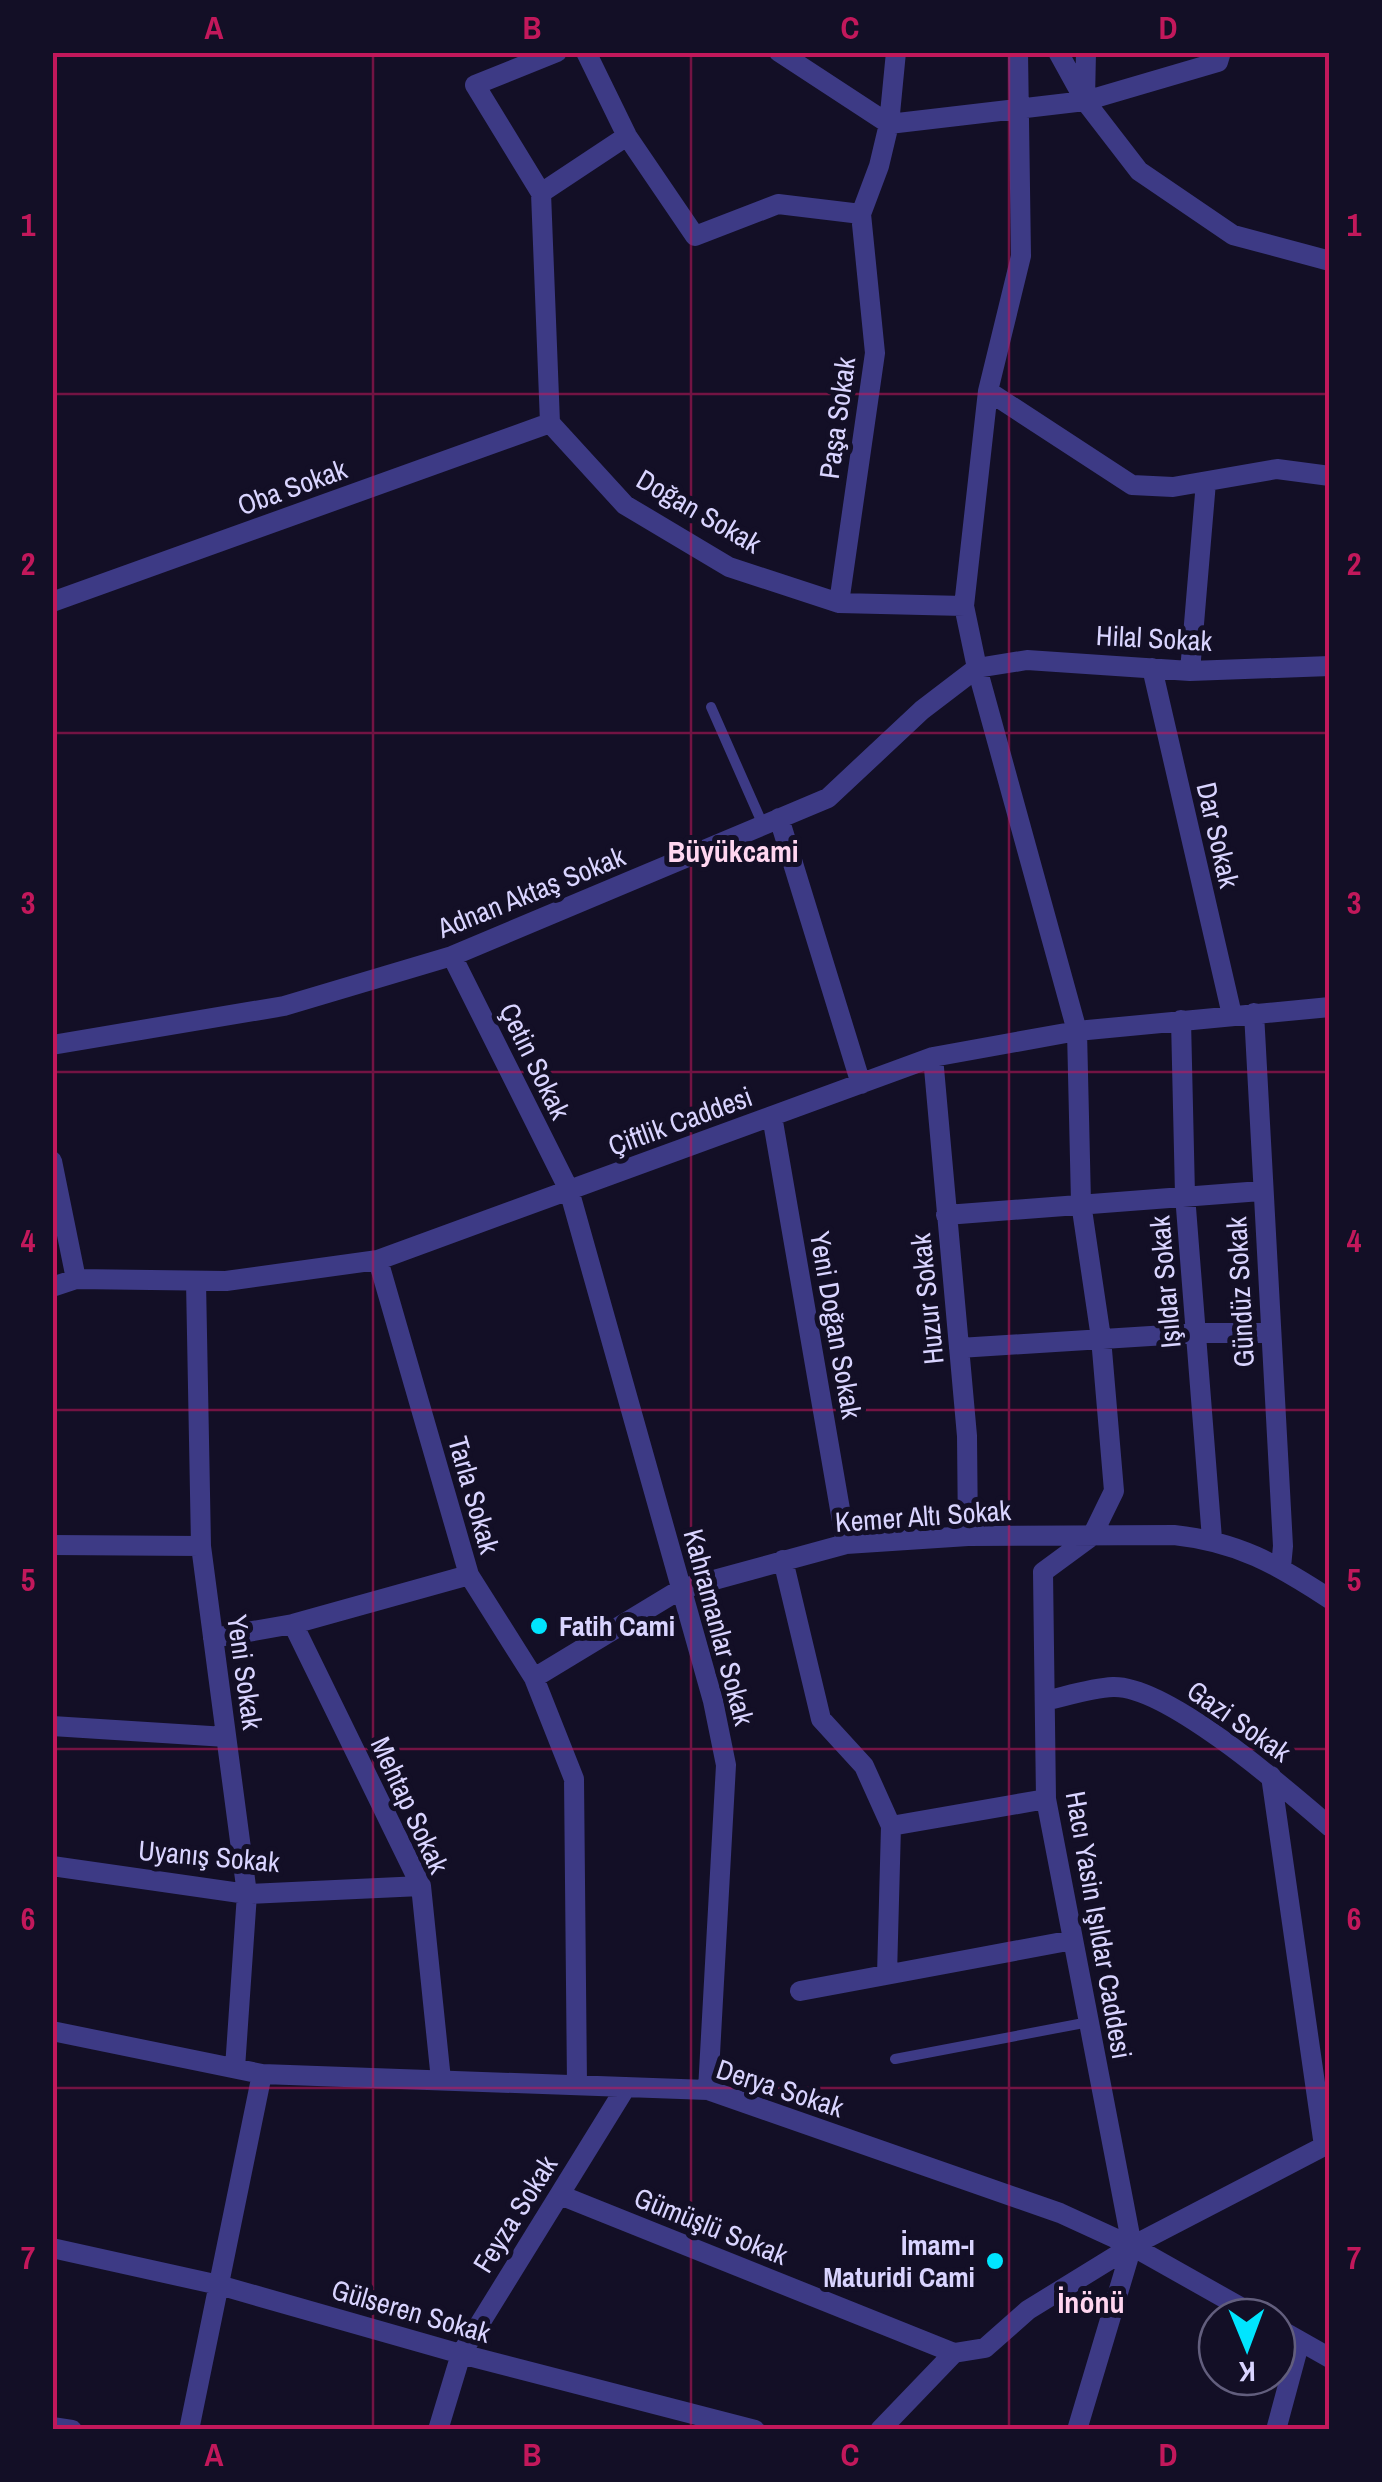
<svg xmlns="http://www.w3.org/2000/svg" width="1382" height="2482" font-family="'Archivo Narrow',sans-serif">
<rect width="100%" height="100%" fill="#130f26"/>
<g fill="none" stroke-linecap="round" stroke-linejoin="round">
<path stroke="#3d3a85" stroke-width="10" d="M711,707L763,825
M895,2059L1089,2022"/>
<path stroke="#3d3a85" stroke-width="20" d="M557,52L475,85L541,193L550,423L625,505L729,567L839,603L964,606
M586,52L627,136L695,236L778,204L861,214
M779,52L889,124L1085,101L1218,62L1221,52
M1018,52L1021,256L988,391L964,606L977,668L1077,1031L1081,1203L1101,1338L1114,1491L1092,1536L1043,1572L1046,1799L1132,2246L1077,2430
M1058,52L1085,101L1139,171L1233,235L1330,261
M1085,99L1086,52
M541,193L627,136
M988,391L1132,485L1173,487L1277,469L1330,476
M52,602L550,423
M839,603L875,353L861,214L879,166L889,124L896,52
M1152,668L1232,1015
M1190,671L1206,482
M779,818L861,1084
M452,956L569,1190L713,1701L726,1765L708,2090
M1254,1013L1283,1546L1281,1567
M1181,1020L1185,1195L1212,1539
M52,1045L284,1006L452,956L828,798L922,710L977,668L1027,660L1190,671L1330,666
M933,1057L967,1436L968,1536
M772,1116L846,1544
M52,1161L76,1279
M946,1215L1261,1191
M378,1260L469,1575L534,1678L574,1779L577,2085
M196,1281L201,1546L247,1894L235,2068
M52,1287L76,1279L226,1281L378,1260L933,1057L1077,1031L1330,1007
M959,1348L1198,1333H1270
M52,1545L201,1546
M783,1560L821,1719L864,1766L891,1826L887,1975
M293,1624L421,1886L441,2080
M213,1638L293,1624L469,1575
M534,1678L681,1589L846,1544L968,1536L1174,1535C1239,1542 1276,1564 1330,1599
M1045,1701C1067,1696 1091,1688 1113,1687C1167,1685 1287,1790 1330,1827
M52,1726L226,1737
M1271,1776L1324,2146
M891,1826L1046,1799
M52,1866L247,1894L421,1886
M800,1991L1073,1940
M52,2031L262,2074L708,2090L1060,2213L1132,2246L1330,2143
M560,2195L954,2353
M1132,2246L1258,2317
M52,2248L219,2285L461,2354L755,2430
M1277,2328L1330,2358
M52,2427L72,2430
M189,2430L262,2074
M438,2430L461,2354L626,2087
M880,2430L954,2353L985,2348L1028,2310L1132,2246
M1276,2430L1300,2341"/>
</g>
<path fill="none" stroke="#c2185b" stroke-width="2.5" stroke-opacity="0.55" d="M373,52V2430M691,52V2430M1009,52V2430M52,394H1330M52,733H1330M52,1072H1330M52,1410H1330M52,1749H1330M52,2088H1330"/>
<g fill="#00e5ff" stroke="#130f26" stroke-width="4">
<circle cx="539" cy="1626" r="10"/>
<circle cx="995" cy="2261" r="10"/>
</g>
<g text-anchor="middle" dominant-baseline="central" stroke-width="10" stroke-linejoin="round" paint-order="stroke">
<g font-size="28" fill="#d9d4ff" stroke="#130f26">
<text transform="translate(837 418) rotate(-82)">Paşa Sokak</text>
<text transform="translate(292 487) rotate(-20)">Oba Sokak</text>
<text transform="translate(699 511) rotate(30)">Doğan Sokak</text>
<text transform="translate(1154 638) rotate(3)">Hilal Sokak</text>
<text transform="translate(1218 835) rotate(77)">Dar Sokak</text>
<text transform="translate(531 892) rotate(-22)">Adnan Aktaş Sokak</text>
<text transform="translate(535 1061) rotate(64)">Çetin Sokak</text>
<text transform="translate(680 1121) rotate(-20)">Çiftlik Caddesi</text>
<text transform="translate(1165 1282) rotate(-95)">Işıldar Sokak</text>
<text transform="translate(1240 1292) rotate(-93)">Gündüz Sokak</text>
<text transform="translate(927 1299) rotate(-96)">Huzur Sokak</text>
<text transform="translate(836 1325) rotate(80)">Yeni Doğan Sokak</text>
<text transform="translate(474 1495) rotate(74)">Tarla Sokak</text>
<text transform="translate(923 1516) rotate(-4)">Kemer Altı Sokak</text>
<text transform="translate(719 1627) rotate(75)">Kahramanlar Sokak</text>
<text transform="translate(245 1672) rotate(82)">Yeni Sokak</text>
<text transform="translate(1239 1721) rotate(35)">Gazi Sokak</text>
<text transform="translate(410 1805) rotate(65)">Mehtap Sokak</text>
<text transform="translate(209 1856) rotate(5)">Uyanış Sokak</text>
<text transform="translate(1099 1925) rotate(80)">Hacı Yasin Işıldar Caddesi</text>
<text transform="translate(780 2088) rotate(18)">Derya Sokak</text>
<text transform="translate(515 2214) rotate(-58)">Feyza Sokak</text>
<text transform="translate(711 2226) rotate(22)">Gümüşlü Sokak</text>
<text transform="translate(411 2311) rotate(16)">Gülseren Sokak</text>
</g>
<g font-size="28" font-weight="bold" fill="#d9d4ff" stroke="#130f26" text-anchor="start">
<text x="559" y="1626">Fatih Cami</text>
<text x="975" y="2245" text-anchor="end">İmam-ı<tspan x="975" dy="32">Maturidi Cami</tspan></text>
</g>
<g font-size="30" font-weight="bold" fill="#ffd6f0" stroke="#130f26">
<text x="733" y="851">Büyükcami</text>
<text x="1091" y="2302">İnönü</text>
</g>
</g>
<rect width="1382" height="2482" fill="none" stroke="#130f26" stroke-width="110"/>
<g transform="translate(1247 2347) rotate(179)"><circle r="48" fill="#130f26" stroke="#625e7d" stroke-width="2.5"/>
<path d="M0-8L18 38L0 25L-18 38Z" fill="#00e5ff"/>
<text y="-15" font-size="28" font-weight="bold" text-anchor="middle" fill="#d9d4ff">K</text>
</g>
<rect x="55" y="55" width="1272" height="2372" fill="none" stroke="#c2185b" stroke-width="4"/>
<g font-size="32" text-anchor="middle" font-weight="bold" fill="#c2185b">
<text x="214" y="39">A</text>
<text x="532" y="39">B</text>
<text x="850" y="39">C</text>
<text x="1168" y="39">D</text>
<text x="28" y="236">1</text>
<text x="1354" y="236">1</text>
<text x="28" y="575">2</text>
<text x="1354" y="575">2</text>
<text x="28" y="914">3</text>
<text x="1354" y="914">3</text>
<text x="28" y="1252">4</text>
<text x="1354" y="1252">4</text>
<text x="28" y="1591">5</text>
<text x="1354" y="1591">5</text>
<text x="28" y="1930">6</text>
<text x="1354" y="1930">6</text>
<text x="28" y="2269">7</text>
<text x="1354" y="2269">7</text>
<text x="214" y="2466">A</text>
<text x="532" y="2466">B</text>
<text x="850" y="2466">C</text>
<text x="1168" y="2466">D</text>
</g>
</svg>
